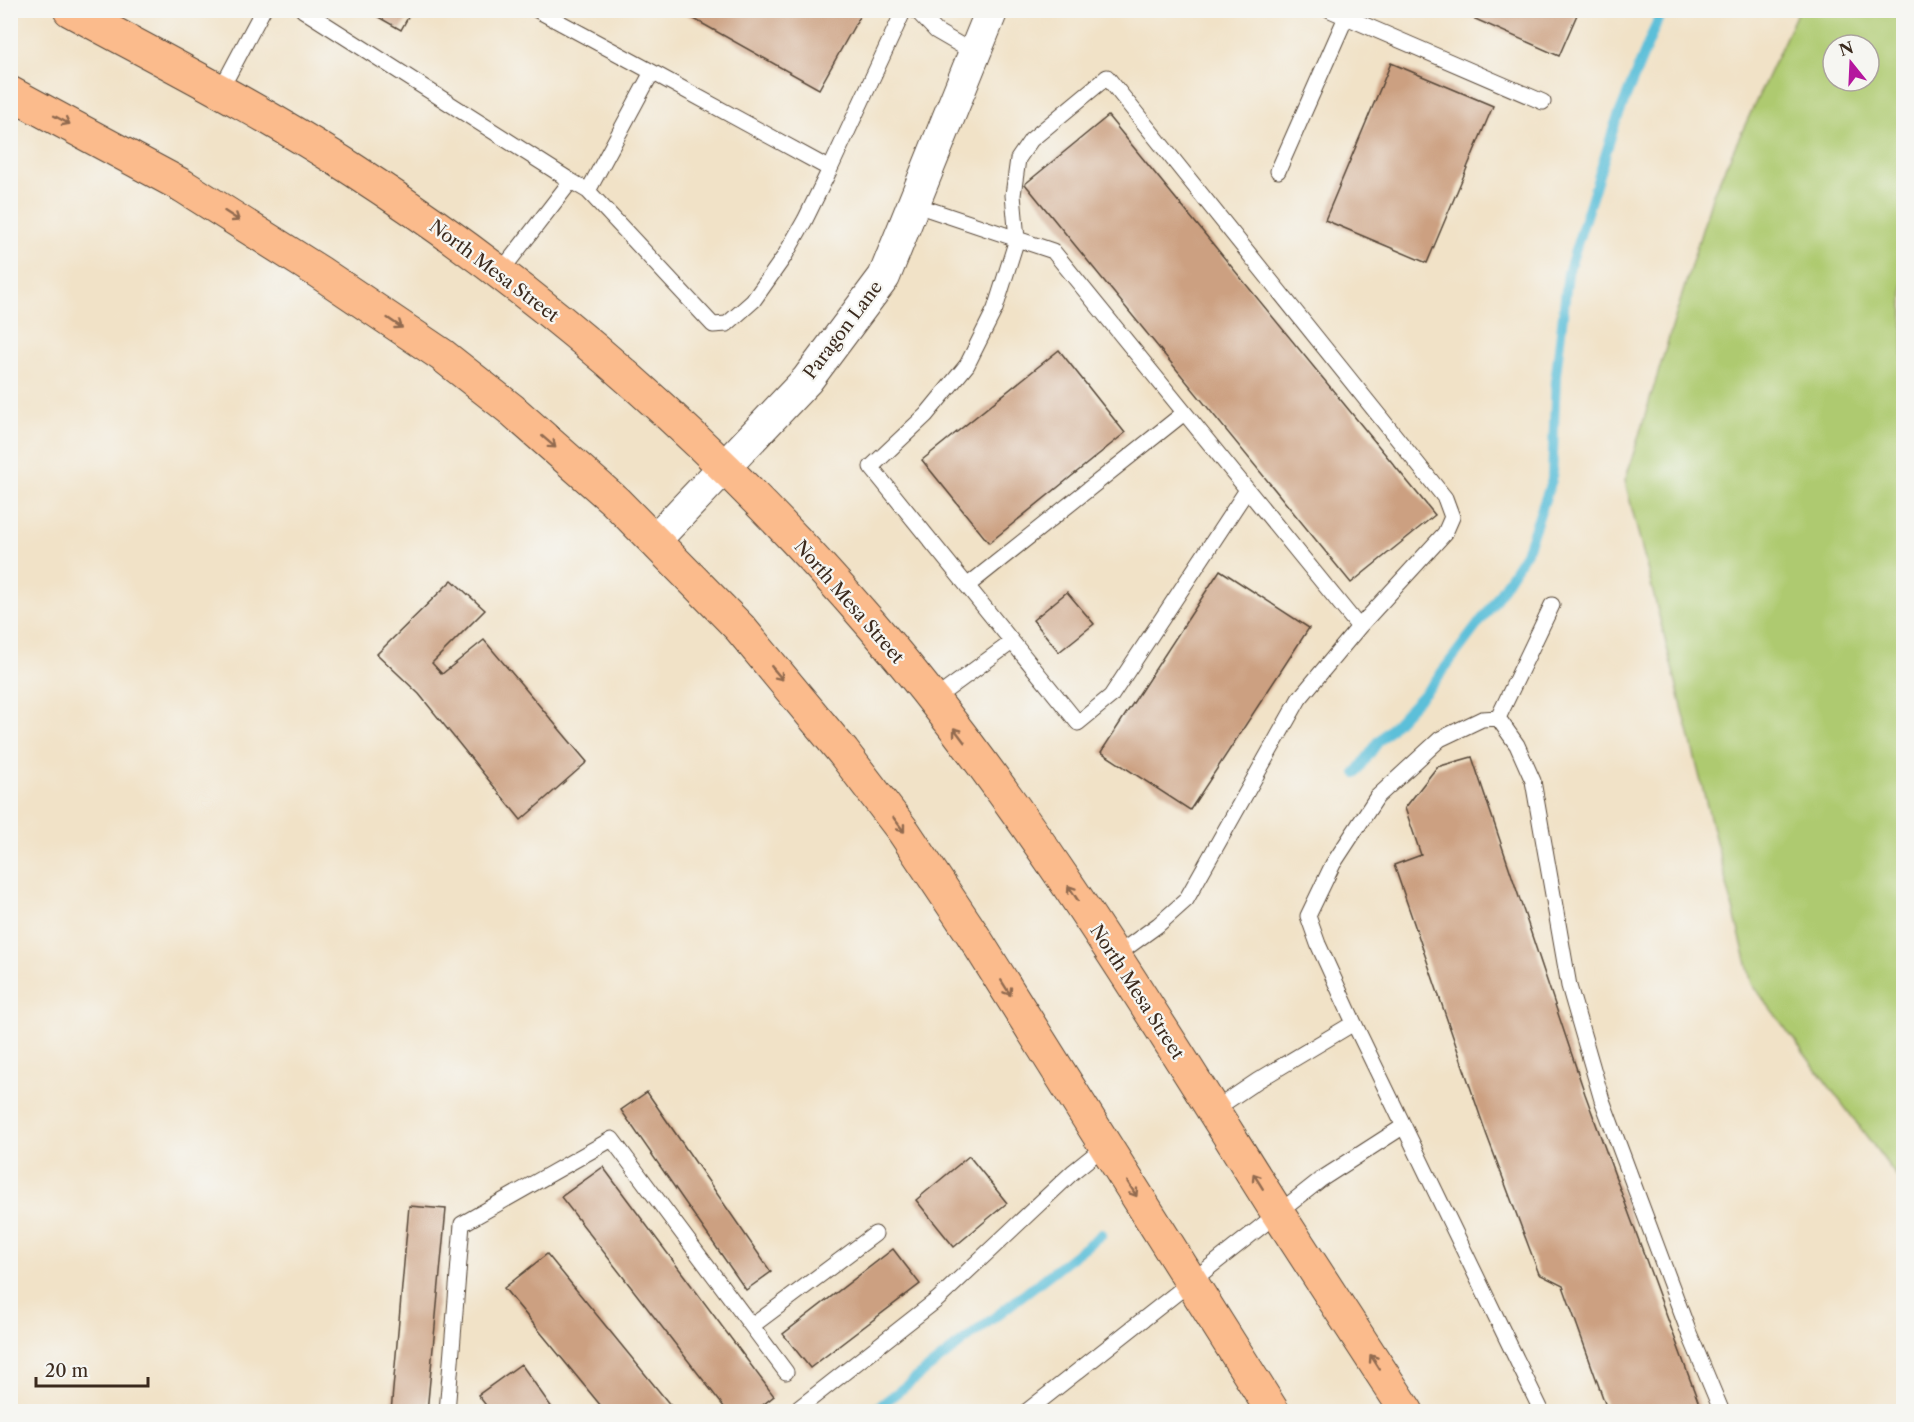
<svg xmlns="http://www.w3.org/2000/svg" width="1914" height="1422" font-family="'Libre Caslon Text',serif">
<rect width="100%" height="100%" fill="#f6f6f2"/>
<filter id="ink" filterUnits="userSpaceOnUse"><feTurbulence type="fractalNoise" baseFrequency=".0167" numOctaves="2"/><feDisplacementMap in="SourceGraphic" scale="12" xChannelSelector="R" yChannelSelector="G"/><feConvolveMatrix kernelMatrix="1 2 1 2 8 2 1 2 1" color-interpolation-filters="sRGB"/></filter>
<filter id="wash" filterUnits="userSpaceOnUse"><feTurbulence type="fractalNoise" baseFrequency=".008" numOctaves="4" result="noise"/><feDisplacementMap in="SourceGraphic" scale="24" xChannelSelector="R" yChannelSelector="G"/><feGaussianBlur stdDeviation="1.35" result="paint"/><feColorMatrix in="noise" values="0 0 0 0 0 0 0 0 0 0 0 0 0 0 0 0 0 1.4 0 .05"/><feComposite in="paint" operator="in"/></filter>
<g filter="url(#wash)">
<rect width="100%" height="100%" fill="#f1e2c7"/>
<path fill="#aeca70" stroke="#747a47" stroke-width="1.5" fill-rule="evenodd" d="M1798,11H1903V1182H1901L1752,984L1625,481L1713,194ZM1833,45H1869V81H1833Z"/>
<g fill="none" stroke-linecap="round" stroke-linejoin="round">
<path stroke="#5bbfd9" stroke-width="10" d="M1356,773L1379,741L1432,685L1491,607L1527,550L1552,480L1556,374L1568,273L1615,124L1662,10
M872,1412L1102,1234"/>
</g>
<g id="blocks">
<path fill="#cca081" d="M366,10H412L401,30Z
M678,10H863L819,89Z
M1455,10H1579L1559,56Z
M1391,63L1493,106L1427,263L1325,220Z
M1108,116L1435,515L1351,583L1025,184Z
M1059,350L1125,433L989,543L922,460Z
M1220,570L1309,628L1190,810L1101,752Z
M452,580L485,610L432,663L442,674L484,640L587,762L521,820L419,694L377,654Z
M1067,592L1094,624L1059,652L1033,620Z
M1472,757L1585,1094L1702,1412H1608L1563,1286L1539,1274L1486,1133L1394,865L1421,855L1405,808L1437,767Z
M647,1092L771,1272L746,1290L621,1110Z
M969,1156L1007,1203L954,1247L916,1200Z
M603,1167L774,1396L754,1412H728L561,1197Z
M409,1206L446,1209L427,1412H391Z
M893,1249L920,1284L810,1368L783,1334Z
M547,1254L676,1412H606L504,1288Z
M521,1364L555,1412H491L478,1395Z"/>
</g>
</g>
<g filter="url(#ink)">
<use href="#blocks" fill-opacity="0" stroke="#564637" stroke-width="1.5"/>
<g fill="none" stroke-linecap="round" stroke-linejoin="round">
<g stroke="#564637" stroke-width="17">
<path id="lane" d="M303,10L571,181
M916,10L936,31L974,53
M1330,10L1543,102
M220,91L263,10
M830,169L904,10
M1278,171L1346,17
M588,191L713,325L727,324L753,301L784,257L805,220L830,169L652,72
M913,204L1053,251L1359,627
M499,274L571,181L588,191L652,72L537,10
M967,586L1184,413
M933,700L1012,642
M1498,718L1552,605
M1115,956L1158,925L1186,900L1299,699L1359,627L1445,533L1452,517L1445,498L1107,77L1031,140L1018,159L1013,195L1017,239L995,309L967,365L926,415L871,467L1078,723L1111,696L1247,490
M1354,1023L1318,944L1308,916L1333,864L1377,797L1440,739L1482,719L1498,718L1517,745L1533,781L1569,986L1602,1100L1689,1333L1722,1412
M1214,1110L1257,1081L1354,1023L1542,1412
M752,1326L875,1234
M447,1412L462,1224L612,1139L786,1372
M794,1412L938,1299L1074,1171L1105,1146
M1026,1412L1320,1180L1404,1126"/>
</g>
<g stroke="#564637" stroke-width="34">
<path id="street" d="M655,540L807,380L884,277L992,10"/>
</g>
<g stroke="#564637" stroke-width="35">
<path id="primary" d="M70,10C166,62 263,111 355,171C548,296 723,452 873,626C1028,807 1151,1012 1277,1212C1320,1279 1364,1345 1407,1412
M10,93L183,186L319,272L442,355L512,410L615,501L740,628L843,752L904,832L971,932L1273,1412"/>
</g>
<use href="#lane" stroke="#fff" stroke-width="15"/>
<use href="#street" stroke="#fff" stroke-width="32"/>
<use href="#primary" stroke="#fbbb8c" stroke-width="33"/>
</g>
<defs><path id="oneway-shaft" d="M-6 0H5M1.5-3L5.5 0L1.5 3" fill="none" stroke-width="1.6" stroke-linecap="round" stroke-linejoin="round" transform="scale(1.5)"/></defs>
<g stroke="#916b50">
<use href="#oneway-shaft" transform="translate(62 120) rotate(28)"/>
<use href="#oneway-shaft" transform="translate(232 216) rotate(33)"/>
<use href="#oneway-shaft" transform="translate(395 323) rotate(34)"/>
<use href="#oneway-shaft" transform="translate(549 442) rotate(41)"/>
<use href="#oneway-shaft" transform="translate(777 673) rotate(50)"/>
<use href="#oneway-shaft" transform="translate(959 735) rotate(-127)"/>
<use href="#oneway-shaft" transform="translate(899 825) rotate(53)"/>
<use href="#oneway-shaft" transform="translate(1073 893) rotate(-124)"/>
<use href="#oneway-shaft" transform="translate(1006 988) rotate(58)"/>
<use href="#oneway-shaft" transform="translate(1258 1181) rotate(-122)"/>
<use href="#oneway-shaft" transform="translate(1132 1189) rotate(58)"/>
<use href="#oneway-shaft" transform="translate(1375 1362) rotate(-123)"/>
</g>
</g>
<g text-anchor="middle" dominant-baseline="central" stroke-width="4.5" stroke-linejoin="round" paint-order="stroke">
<g font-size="18" fill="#3b2a1e" stroke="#f6f6f2">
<text transform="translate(494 271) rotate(37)">North Mesa Street</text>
<text transform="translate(843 330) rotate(-53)">Paragon Lane</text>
<text transform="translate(849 602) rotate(49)">North Mesa Street</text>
<text transform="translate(1137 992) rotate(57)">North Mesa Street</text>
</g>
</g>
<rect width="1914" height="1422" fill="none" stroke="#f6f6f2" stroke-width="36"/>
<g transform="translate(1851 63) rotate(342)"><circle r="28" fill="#f6f6f2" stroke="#aba49d" stroke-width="1.5"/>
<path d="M0-4.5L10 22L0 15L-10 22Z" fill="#b5179e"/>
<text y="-9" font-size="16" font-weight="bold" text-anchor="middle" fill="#3b2a1e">N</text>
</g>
<path d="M36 1377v9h112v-9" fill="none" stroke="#3b2a1e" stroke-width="3"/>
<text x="45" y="1377" font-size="18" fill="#3b2a1e" stroke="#f6f6f2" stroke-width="4.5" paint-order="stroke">20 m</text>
</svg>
